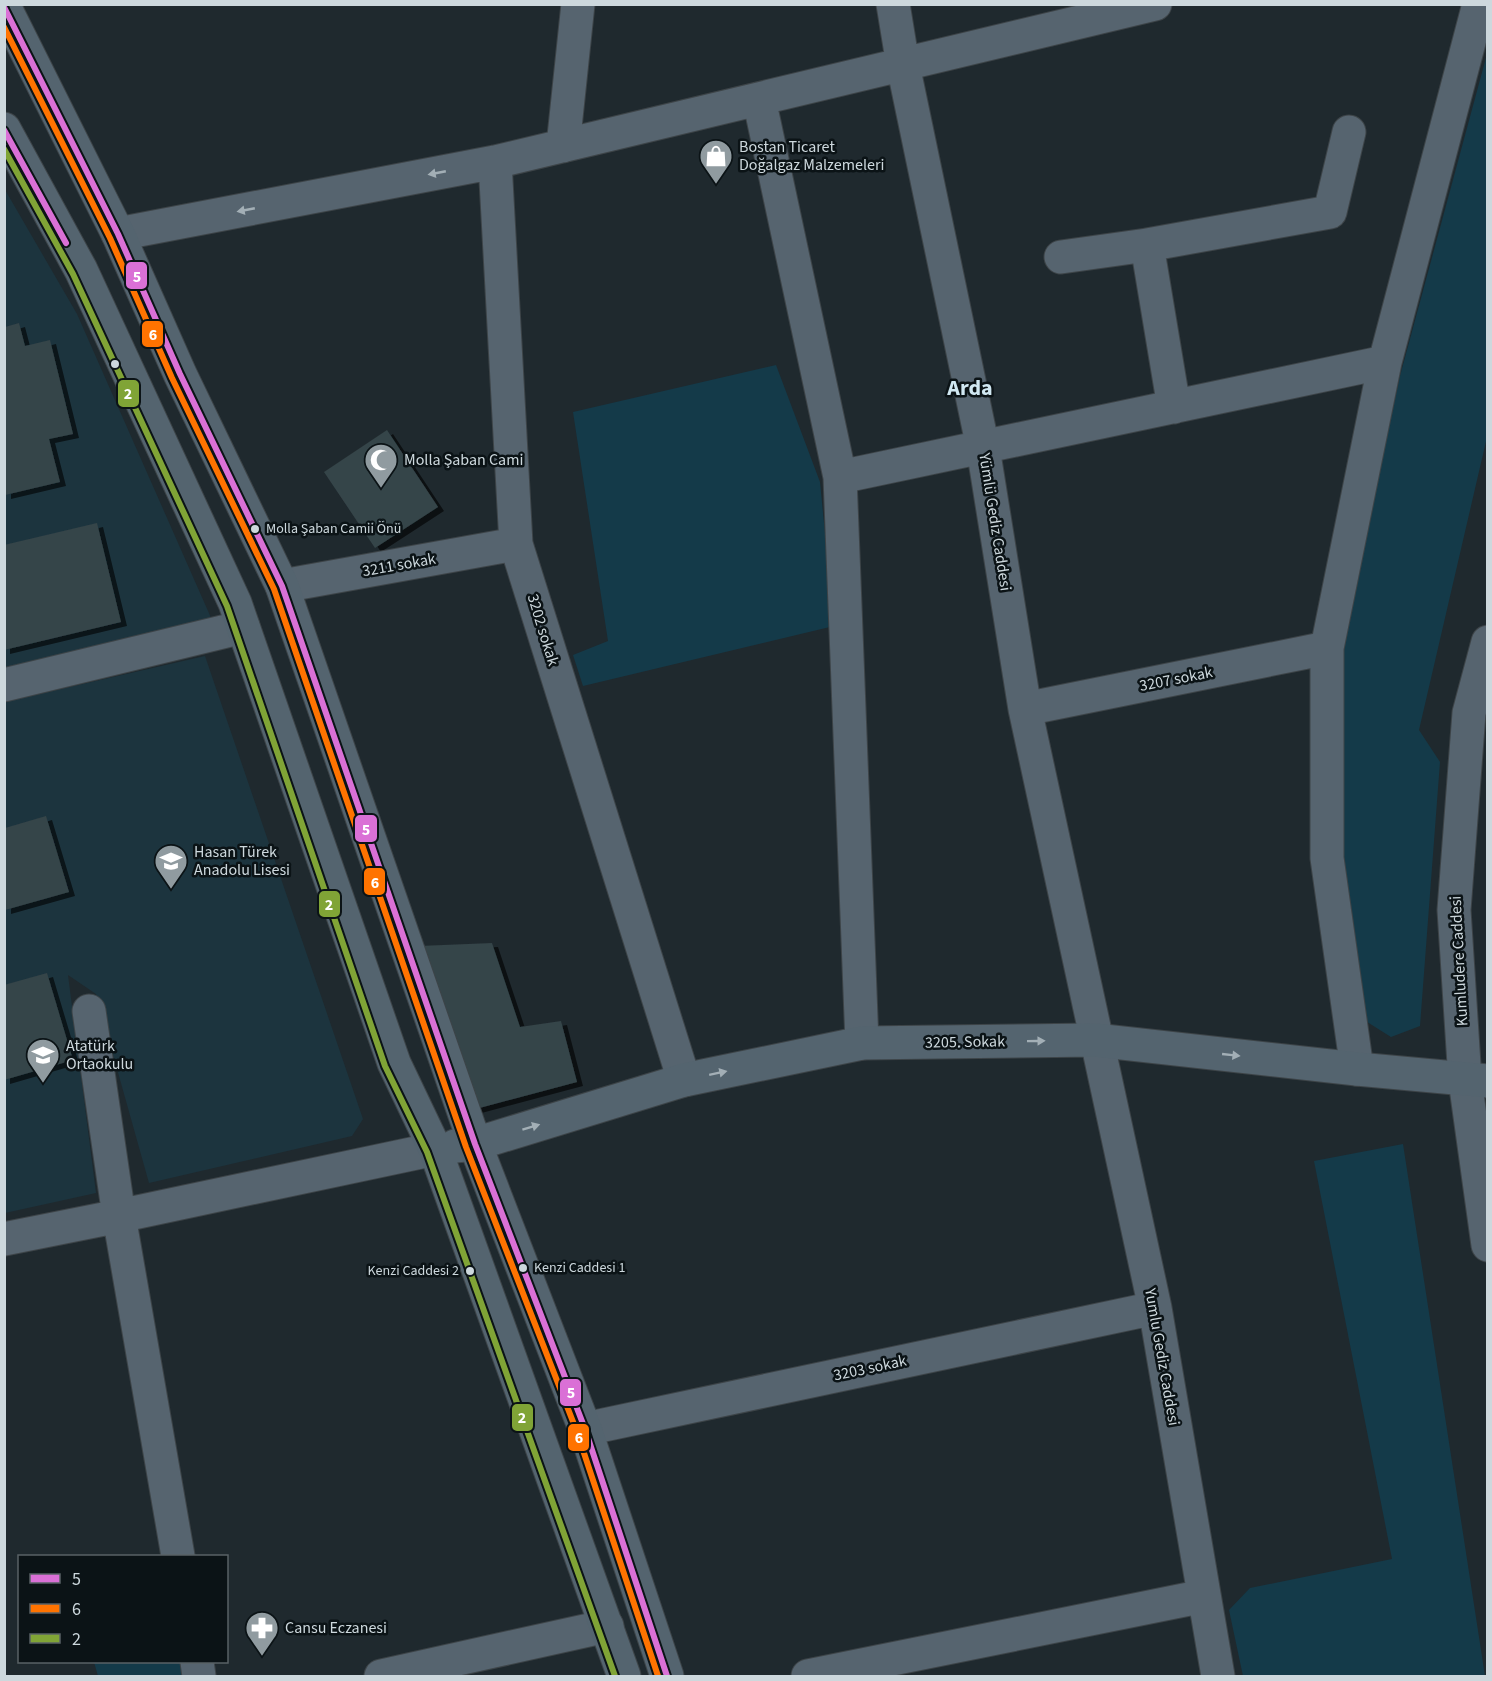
<svg xmlns="http://www.w3.org/2000/svg" width="1492" height="1681" font-family="'Source Sans 3',sans-serif">
<defs>
<filter id="shadow"><feDropShadow dx="6" dy="4" stdDeviation="0" flood-color="#0009"/></filter>
</defs>
<rect width="100%" height="100%" fill="#1f292e"/>
<path fill="#1c343e" d="M4,188L77,314L212,620L4,668Z
M205,656L363,1119L352,1136L149,1183L96,994L68,975L96,1193L5,1213L4,702Z"/>
<path fill="#143a49" d="M1487,54V437L1419,730L1440,762L1420,1026L1391,1037L1364,1020L1342,851L1341,651L1400,376Z
M776,365L820,482L834,626L583,686L573,655L608,641L573,412Z
M1403,1144L1485,1676H1243L1229,1610L1250,1588L1392,1559L1314,1161Z
M94,1662H188L191,1676H98Z"/>
<path fill="#354448" filter="url(#shadow)" d="M19,323L25,346L50,340L73,434L49,439L60,482L5,495V327Z
M387,430L438,507L375,548L324,472Z
M97,523L121,622L4,650V545Z
M46,816L69,892L5,910V828Z
M492,943L520,1027L561,1021L577,1082L472,1110L419,946Z
M47,973L73,1060L4,1080V985Z"/>
<g fill="none" stroke-linecap="round" stroke-linejoin="round">
<g stroke="#3d4448" stroke-width="35">
<path id="minor" d="M893,4L903,65L983,448L1025,709L1155,1308L1218,1676
M759,99L840,477L862,1043
M563,146L578,4
M495,162L516,544L684,1080
M118,234L495,162L1155,4
M1061,257L1147,245
M1174,407L1147,245L1330,212L1349,132
M840,477L1385,362
M282,586L516,544
M1488,642L1469,713L1454,910L1465,1080L1488,1245
M4,685L243,627
M1025,709L1327,648
M89,1011L119,1216L178,1556
M1357,1069L1327,858V648L1385,362L1479,4
M4,1239L119,1216L435,1149
M585,1429L1155,1308
M197,1662L199,1676
M381,1676L607,1626
M808,1676L1204,1596"/>
</g>
<g stroke="#3d4448" stroke-width="35">
<path id="major" d="M4,6L118,234L180,374L282,586L475,1144L585,1429L667,1676
M4,129L81,270L235,603L394,1063L435,1149L624,1676
M455,1146L475,1144L684,1080L862,1043L1095,1040L1357,1069L1488,1081"/>
</g>
<use href="#minor" stroke="#56646f" stroke-width="33"/>
<use href="#major" stroke="#54646f" stroke-width="33"/>
<g stroke="#0b1316" stroke-width="10">
<path id="bus-1" d="M4,7L118,234L180,374L282,586L475,1144L585,1429L667,1676
M4,130L66,243"/>
</g>
<g stroke="#0b1316" stroke-width="10">
<path id="bus-2" d="M4,27L110,238L172,378L274,589L466,1147L577,1432L658,1676"/>
</g>
<g stroke="#0b1316" stroke-width="10">
<path id="bus-3" d="M4,149L73,274L227,606L385,1066L427,1152L615,1676"/>
</g>
<use href="#bus-1" stroke="#da70d6" stroke-width="6"/>
<use href="#bus-2" stroke="#ff7300" stroke-width="6"/>
<use href="#bus-3" stroke="#80a436" stroke-width="6"/>
</g>
<defs><path id="oneway-solid" d="M-6-.8H1V-3.2L6.5 0L1 3.2V.8H-6Z" transform="scale(1.5)"/></defs>
<g fill="#a3afb6">
<use href="#oneway-solid" transform="translate(437 173) rotate(169)"/>
<use href="#oneway-solid" transform="translate(246 210) rotate(169)"/>
<use href="#oneway-solid" transform="translate(1036 1041) rotate(-1)"/>
<use href="#oneway-solid" transform="translate(1231 1055) rotate(6)"/>
<use href="#oneway-solid" transform="translate(718 1073) rotate(-12)"/>
<use href="#oneway-solid" transform="translate(531 1127) rotate(-17)"/>
</g>
<defs>
<g id="shop-pin" transform="scale(1.725)"><path d="M0 17L-7.5 6A9.5 9.5 0 1 1 7.5 6Z" fill="#909ba0" stroke="#0b1316"/><path d="M-5-2.5h2.3a2.7 3.5 0 0 1 5.4 0H5L5.5 6h-11ZM-1.5-2.5h3a1.5 2.3 0 0 0-3 0Z" fill="#fff"/></g>
<g id="mosque-pin" transform="scale(1.725)"><path d="M0 17L-7.5 6A9.5 9.5 0 1 1 7.5 6Z" fill="#909ba0" stroke="#0b1316"/><path d="M3.5-4.9A6 6 0 1 0 3.5 4.9A5 5 0 1 1 3.5-4.9Z" fill="#fff"/></g>
<g id="school-pin" transform="scale(1.725)"><path d="M0 17L-7.5 6A9.5 9.5 0 1 1 7.5 6Z" fill="#909ba0" stroke="#0b1316"/><path d="M0-5L7-2L0 1L-7-2ZM-4 1L0 2.5L4 1V4Q0 6-4 4Z" fill="#fff"/></g>
<g id="pharmacy-pin" transform="scale(1.725)"><path d="M0 17L-7.5 6A9.5 9.5 0 1 1 7.5 6Z" fill="#909ba0" stroke="#0b1316"/><path d="M-2-6h4v4h4v4h-4v4h-4v-4h-4v-4h4Z" fill="#fff"/></g>
</defs>
<g fill-rule="evenodd">
<use href="#shop-pin" x="716" y="156"/>
<use href="#mosque-pin" x="381" y="460"/>
<use href="#school-pin" x="171" y="861"/>
<use href="#school-pin" x="43" y="1055"/>
<use href="#pharmacy-pin" x="262" y="1628"/>
</g>
<g fill="#cdd8dd" stroke="#0b1316" stroke-width="2">
<circle cx="115" cy="364" r="5"/>
<circle cx="255" cy="529" r="5"/>
<circle cx="523" cy="1268" r="5"/>
<circle cx="470" cy="1271" r="5"/>
</g>
<g text-anchor="middle" dominant-baseline="central" stroke-width="5" stroke-linejoin="round" paint-order="stroke">
<g font-size="14" fill="#cdd8dd" stroke="#0b1316" text-anchor="start">
<text x="266" y="529">Molla Şaban Camii Önü</text>
<text x="534" y="1268">Kenzi Caddesi 1</text>
<text x="459" y="1271" text-anchor="end">Kenzi Caddesi 2</text>
</g>
<g font-size="16" fill="#cdd8dd" stroke="#0b1316" text-anchor="start">
<text x="739" y="147">Bostan Ticaret<tspan x="739" dy="18">Doğalgaz Malzemeleri</tspan></text>
<text x="404" y="460">Molla Şaban Cami</text>
<text x="194" y="852">Hasan Türek<tspan x="194" dy="18">Anadolu Lisesi</tspan></text>
<text x="66" y="1046">Atatürk<tspan x="66" dy="18">Ortaokulu</tspan></text>
<text x="285" y="1628">Cansu Eczanesi</text>
</g>
<g font-size="16" fill="#cdd8dd" stroke="#0b1316">
<text transform="translate(995 522) rotate(81)">Yümlü Gediz Caddesi</text>
<text transform="translate(399 565) rotate(-10)">3211 sokak</text>
<text transform="translate(543 630) rotate(73)">3202 sokak</text>
<text transform="translate(1176 679) rotate(-11)">3207 sokak</text>
<text transform="translate(1459 961) rotate(-93)">Kumludere Caddesi</text>
<text transform="translate(965 1042) rotate(-1)">3205. Sokak</text>
<text transform="translate(1162 1357) rotate(80)">Yumlu Gediz Caddesi</text>
<text transform="translate(870 1368) rotate(-12)">3203 sokak</text>
</g>
<g font-size="22" font-weight="bold" fill="#d1e8f2" stroke="#0b1316">
<text x="970" y="388">Arda</text>
</g>
</g>
<g stroke="#0b1316" stroke-width="2">
<rect x="125" y="261" width="23" height="29" rx="6" fill="#da70d6"/>
<rect x="141" y="320" width="23" height="28" rx="6" fill="#ff7300"/>
<rect x="117" y="379" width="23" height="29" rx="6" fill="#80a436"/>
<rect x="354" y="814" width="24" height="29" rx="6" fill="#da70d6"/>
<rect x="363" y="867" width="23" height="29" rx="6" fill="#ff7300"/>
<rect x="318" y="890" width="23" height="28" rx="6" fill="#80a436"/>
<rect x="559" y="1378" width="23" height="29" rx="6" fill="#da70d6"/>
<rect x="511" y="1403" width="23" height="29" rx="6" fill="#80a436"/>
<rect x="567" y="1423" width="23" height="29" rx="6" fill="#ff7300"/>
</g>
<g font-size="16" text-anchor="middle" font-weight="bold" fill="#fff">
<text x="137" y="282">5</text>
<text x="153" y="340">6</text>
<text x="128" y="399">2</text>
<text x="366" y="835">5</text>
<text x="375" y="888">6</text>
<text x="329" y="910">2</text>
<text x="571" y="1398">5</text>
<text x="522" y="1423">2</text>
<text x="579" y="1443">6</text>
</g>
<rect width="1492" height="1681" fill="none" stroke="#cdd8dd" stroke-width="12"/>
<rect x="18" y="1555" width="210" height="108" fill="#0b1316" stroke="#596266" stroke-width="1.5"/>
<rect x="30" y="1574" width="30" height="9" fill="#da70d6" stroke="#596266" stroke-width="1.5"/>
<text x="72" y="1585" font-size="18" fill="#cdd8dd">5</text>
<rect x="30" y="1604" width="30" height="9" fill="#ff7300" stroke="#596266" stroke-width="1.5"/>
<text x="72" y="1615" font-size="18" fill="#cdd8dd">6</text>
<rect x="30" y="1634" width="30" height="9" fill="#80a436" stroke="#596266" stroke-width="1.5"/>
<text x="72" y="1645" font-size="18" fill="#cdd8dd">2</text>
</svg>
